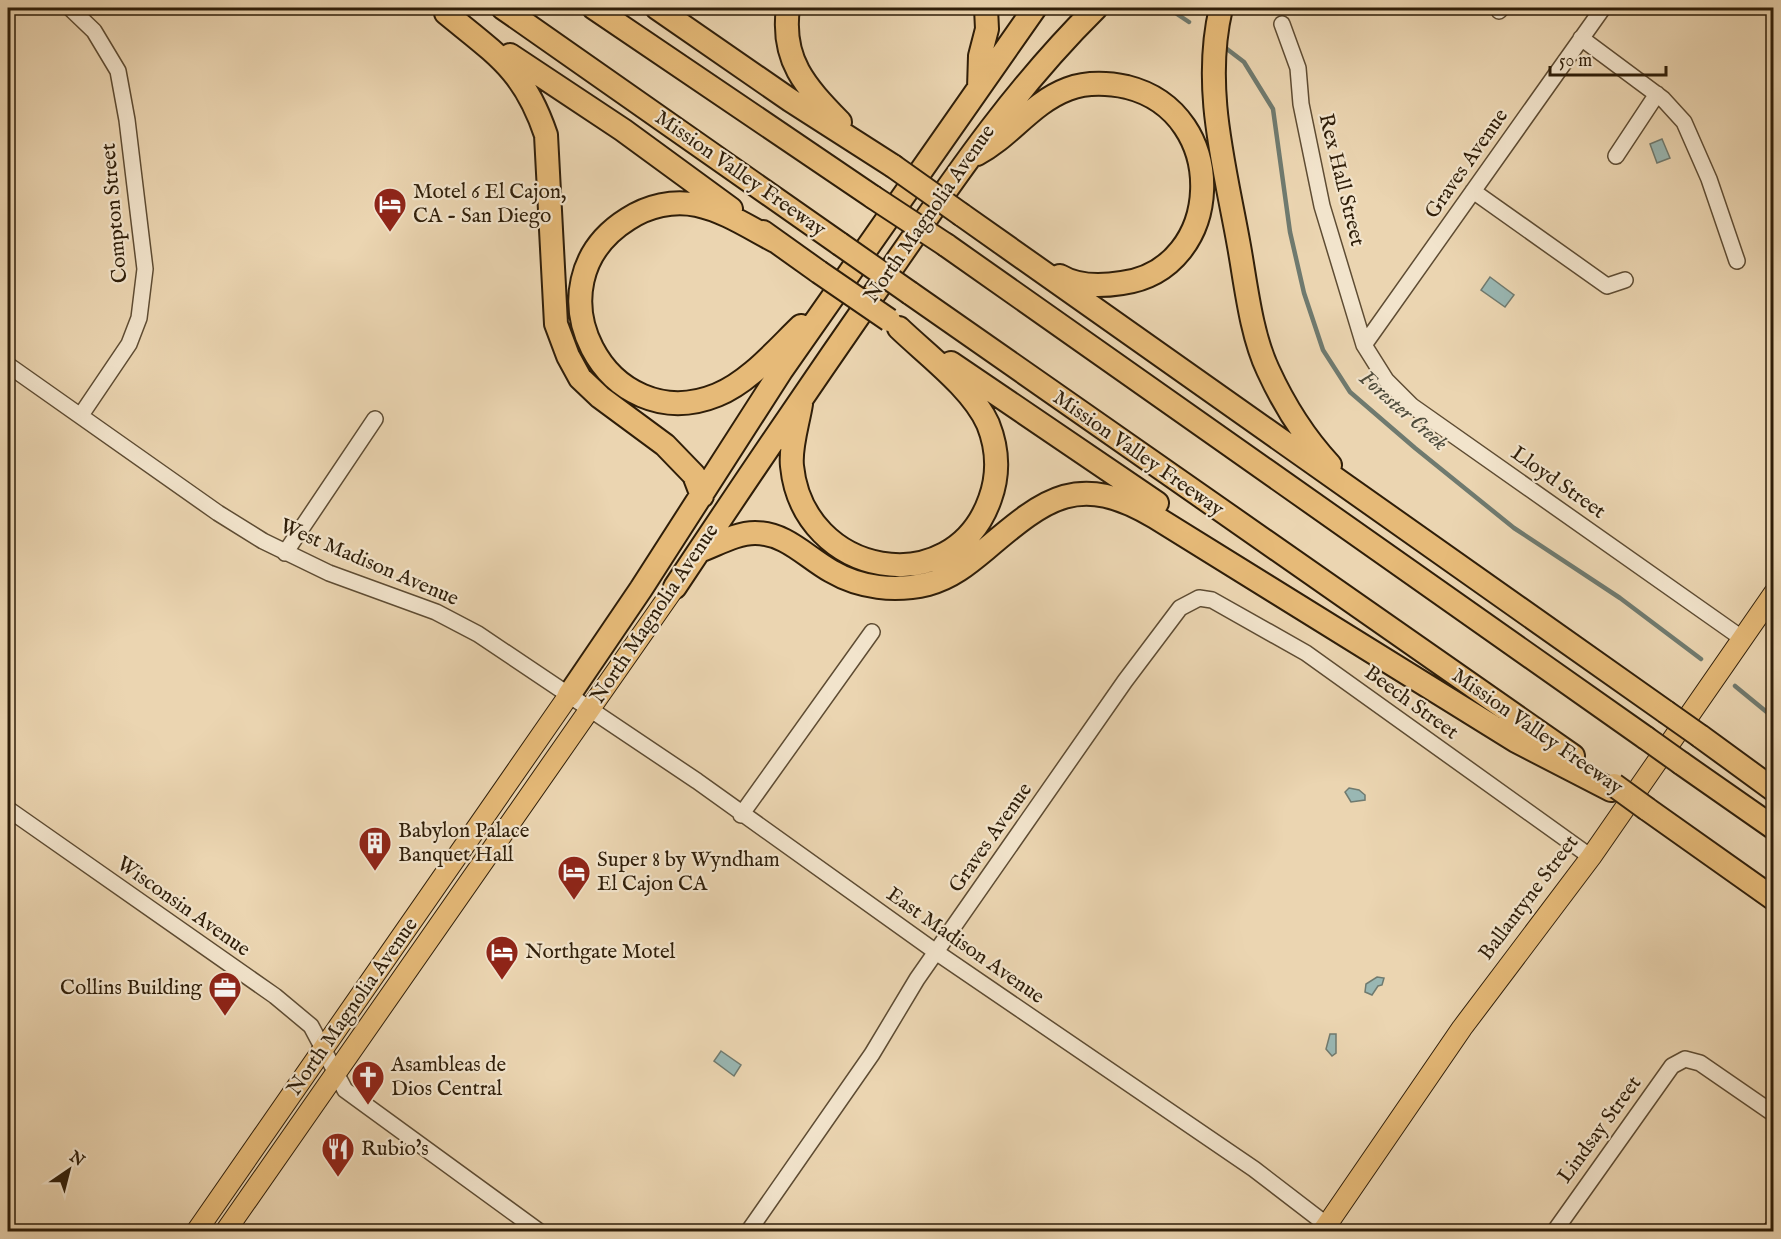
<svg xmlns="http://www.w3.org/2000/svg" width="1781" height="1239" font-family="'IM FELL English',serif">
<rect width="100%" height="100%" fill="#ebd5b1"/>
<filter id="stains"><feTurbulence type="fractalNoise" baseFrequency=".00333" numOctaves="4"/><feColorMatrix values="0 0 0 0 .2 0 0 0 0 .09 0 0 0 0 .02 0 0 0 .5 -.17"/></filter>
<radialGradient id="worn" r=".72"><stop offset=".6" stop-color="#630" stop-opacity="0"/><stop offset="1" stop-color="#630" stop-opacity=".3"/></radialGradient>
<path fill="#99b7b3" stroke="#6f7a6f" stroke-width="1.5" d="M1662,139L1670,158L1657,163L1650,144Z
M1490,277L1514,295L1505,307L1481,290Z
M1349,788L1359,790L1365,795V800L1351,802L1345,792Z
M1377,977L1384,978L1382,985L1378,986L1372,995L1365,992L1366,984Z
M1330,1034H1336V1053L1332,1056L1326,1049Z
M721,1051L741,1065L734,1076L714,1061Z"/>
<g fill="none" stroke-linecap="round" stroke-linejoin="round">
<path stroke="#6f7a6f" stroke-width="4.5" d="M1168,8L1189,22
M1227,49L1244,62L1273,109L1290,232L1304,293L1323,350L1350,392L1415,448L1514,528L1620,598L1701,659
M1735,686L1774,718"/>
<g stroke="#5e4c33" stroke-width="18">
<path id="minor" d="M70,8L94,31L118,71L127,120L145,269L139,318L129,344L81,415
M1499,11L1502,8
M1282,24L1298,68L1301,104L1322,206L1364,345L1386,380L1412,406L1743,639
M1581,38L1663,99L1684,122L1709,179L1737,261
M1616,156L1657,94
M1473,191L1607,286L1625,280
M1364,345L1603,8
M8,365L218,513L263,541L329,573L436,612L478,634L697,781L936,952L1254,1169L1336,1232
M285,553L375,419
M8,809L275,996L311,1026L345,1090L540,1232
M741,815L872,632
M748,1232L872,1054L917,979L1125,681L1180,608L1199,598L1212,600L1306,653L1591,857
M1554,1232L1672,1066L1685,1059L1700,1063L1774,1114
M1769,1232L1774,1226"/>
</g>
<g stroke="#2f1e09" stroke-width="22">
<path id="major" d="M196,1232L569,695
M225,1232L675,587
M1322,1232L1462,1028L1591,857L1774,593"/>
</g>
<g stroke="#2f1e09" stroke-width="26">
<path id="highway" d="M503,8L840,244
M594,8L873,197
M657,8L790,100L893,166
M788,8C781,60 805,86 840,122
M1221,8C1202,88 1225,167 1239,246C1246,285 1251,334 1268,370C1284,405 1304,437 1330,465
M446,13C497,55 524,70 546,135L556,324L568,356L580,378L600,397L665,445L694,475L702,496
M510,55L623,130L731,209
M979,88L980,56L987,29L986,8
M977,154C1011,136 1031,103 1068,89C1087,82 1108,83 1127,87C1231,113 1225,269 1122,283C1103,286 1078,287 1060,276
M962,215L1666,712
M763,232L819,272
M775,241C750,228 725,211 697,205C673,200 648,206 628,219C524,284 607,440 717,395C749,382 776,350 801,326
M946,245L1646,738
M910,293L1573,756
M951,363L1157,503
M801,404C798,423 790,447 792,466C803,577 953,604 990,499C999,474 998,449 988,424C972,388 927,355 899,328
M699,551C716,545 736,533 755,533C786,533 806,557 831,571C860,588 895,592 928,584C951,578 968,564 986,549C1047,497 1079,472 1155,517L1516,741L1611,790
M675,587C746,480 818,374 892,268C956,175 1015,88 1096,8
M569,695L641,589L781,371L1035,8
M1700,736L1774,790
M1681,763L1774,828
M1647,809L1774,899"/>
</g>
<use href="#minor" stroke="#f2e4cc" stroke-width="15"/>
<use href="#major" stroke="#e6ba78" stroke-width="20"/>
<use href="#highway" stroke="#e6ba78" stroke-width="22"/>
<g stroke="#2f1e09" stroke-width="26" stroke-linecap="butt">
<path id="highway-bridge" d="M893,166L962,215
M873,197L946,245
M840,244L910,293
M819,272L889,320
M1666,712L1700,736
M1646,738L1681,763
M1614,785L1647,809"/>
</g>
<use href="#highway-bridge" stroke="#e6ba78" stroke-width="22"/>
</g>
<defs>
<g id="hotel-pin" transform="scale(1.725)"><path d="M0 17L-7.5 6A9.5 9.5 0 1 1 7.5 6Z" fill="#8f2418" stroke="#f2e4cc"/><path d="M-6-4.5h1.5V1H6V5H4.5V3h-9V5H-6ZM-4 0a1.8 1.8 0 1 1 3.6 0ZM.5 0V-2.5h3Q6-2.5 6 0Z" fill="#fff"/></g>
<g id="building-pin" transform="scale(1.725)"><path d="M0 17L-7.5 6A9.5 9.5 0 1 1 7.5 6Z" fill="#8f2418" stroke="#f2e4cc"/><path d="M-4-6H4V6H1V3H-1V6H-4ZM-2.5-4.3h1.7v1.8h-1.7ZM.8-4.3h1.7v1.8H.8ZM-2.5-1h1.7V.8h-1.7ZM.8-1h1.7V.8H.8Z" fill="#fff"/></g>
<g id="office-pin" transform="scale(1.725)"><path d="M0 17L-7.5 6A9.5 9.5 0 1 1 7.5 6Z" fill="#8f2418" stroke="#f2e4cc"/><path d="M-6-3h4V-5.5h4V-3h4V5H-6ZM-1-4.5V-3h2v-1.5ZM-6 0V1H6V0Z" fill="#fff"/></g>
<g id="church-pin" transform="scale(1.725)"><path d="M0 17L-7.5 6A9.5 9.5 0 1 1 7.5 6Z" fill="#8f2418" stroke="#f2e4cc"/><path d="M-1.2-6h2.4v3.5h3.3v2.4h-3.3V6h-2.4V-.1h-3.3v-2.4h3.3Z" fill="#fff"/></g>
<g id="restaurant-pin" transform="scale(1.725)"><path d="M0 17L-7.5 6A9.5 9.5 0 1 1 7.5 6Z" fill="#8f2418" stroke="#f2e4cc"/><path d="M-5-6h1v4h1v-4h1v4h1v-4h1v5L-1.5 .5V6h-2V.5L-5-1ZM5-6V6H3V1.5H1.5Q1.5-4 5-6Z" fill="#fff"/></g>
</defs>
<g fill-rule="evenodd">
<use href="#hotel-pin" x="390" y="204"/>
<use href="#building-pin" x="375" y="843"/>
<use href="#hotel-pin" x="574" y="872"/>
<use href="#hotel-pin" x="502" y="952"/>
<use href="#office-pin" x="225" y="988"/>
<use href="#church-pin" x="368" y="1077"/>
<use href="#restaurant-pin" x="338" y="1149"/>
</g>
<g text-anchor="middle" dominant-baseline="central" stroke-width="4.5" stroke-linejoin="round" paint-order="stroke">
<g font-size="21" fill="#2f1e09" stroke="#f2e4cc">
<text transform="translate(1467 164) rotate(-55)">Graves Avenue</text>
<text transform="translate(740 174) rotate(35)">Mission Valley Freeway</text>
<text transform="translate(1341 180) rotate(76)">Rex Hall Street</text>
<text transform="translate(115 213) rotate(-95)">Compton Street</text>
<text transform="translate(930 214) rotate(-55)">North Magnolia Avenue</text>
<text transform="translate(1138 454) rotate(35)">Mission Valley Freeway</text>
<text transform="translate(1558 483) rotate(35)">Lloyd Street</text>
<text transform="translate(369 563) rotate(23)">West Madison Avenue</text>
<text transform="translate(655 614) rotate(-56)">North Magnolia Avenue</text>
<text transform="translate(1411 703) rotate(36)">Beech Street</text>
<text transform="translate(1537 732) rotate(35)">Mission Valley Freeway</text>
<text transform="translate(991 838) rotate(-55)">Graves Avenue</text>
<text transform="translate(1529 898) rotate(-53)">Ballantyne Street</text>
<text transform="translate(183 907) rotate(35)">Wisconsin Avenue</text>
<text transform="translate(965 946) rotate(35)">East Madison Avenue</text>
<text transform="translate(353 1007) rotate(-55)">North Magnolia Avenue</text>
<text transform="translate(1600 1130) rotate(-54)">Lindsay Street</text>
</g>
<g font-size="21" fill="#2f1e09" stroke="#f2e4cc" text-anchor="start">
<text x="413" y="192">Motel 6 El Cajon,<tspan x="413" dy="24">CA - San Diego</tspan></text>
<text x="398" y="831">Babylon Palace<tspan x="398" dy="24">Banquet Hall</tspan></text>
<text x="597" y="860">Super 8 by Wyndham<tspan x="597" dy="24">El Cajon CA</tspan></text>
<text x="525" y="952">Northgate Motel</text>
<text x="202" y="988" text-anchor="end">Collins Building</text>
<text x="391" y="1065">Asambleas de<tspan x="391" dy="24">Dios Central</tspan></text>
<text x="361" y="1149">Rubio's</text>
</g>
<g font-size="22" font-style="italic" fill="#4f4c3c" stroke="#f2e4cc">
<text transform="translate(1403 411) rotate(41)">Forester Creek</text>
</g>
</g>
<rect width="1781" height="1239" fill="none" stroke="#ebd5b1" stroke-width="30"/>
<rect x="9" y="9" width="1763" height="1221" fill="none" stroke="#2f1e09" stroke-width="3"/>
<rect x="15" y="15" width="1751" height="1209" fill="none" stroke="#2f1e09" stroke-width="1.5"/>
<g transform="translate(69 1170) rotate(35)" stroke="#f2e4cc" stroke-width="4.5" paint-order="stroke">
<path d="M0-4.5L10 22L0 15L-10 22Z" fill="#2f1e09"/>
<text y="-9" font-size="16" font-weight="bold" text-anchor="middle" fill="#2f1e09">N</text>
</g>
<path d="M1550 66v9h116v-9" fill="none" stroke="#2f1e09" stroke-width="3"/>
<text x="1559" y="66" font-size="18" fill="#2f1e09" stroke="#f2e4cc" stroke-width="4.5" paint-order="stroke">50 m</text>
<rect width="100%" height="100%" filter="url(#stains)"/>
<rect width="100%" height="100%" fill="url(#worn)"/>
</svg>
